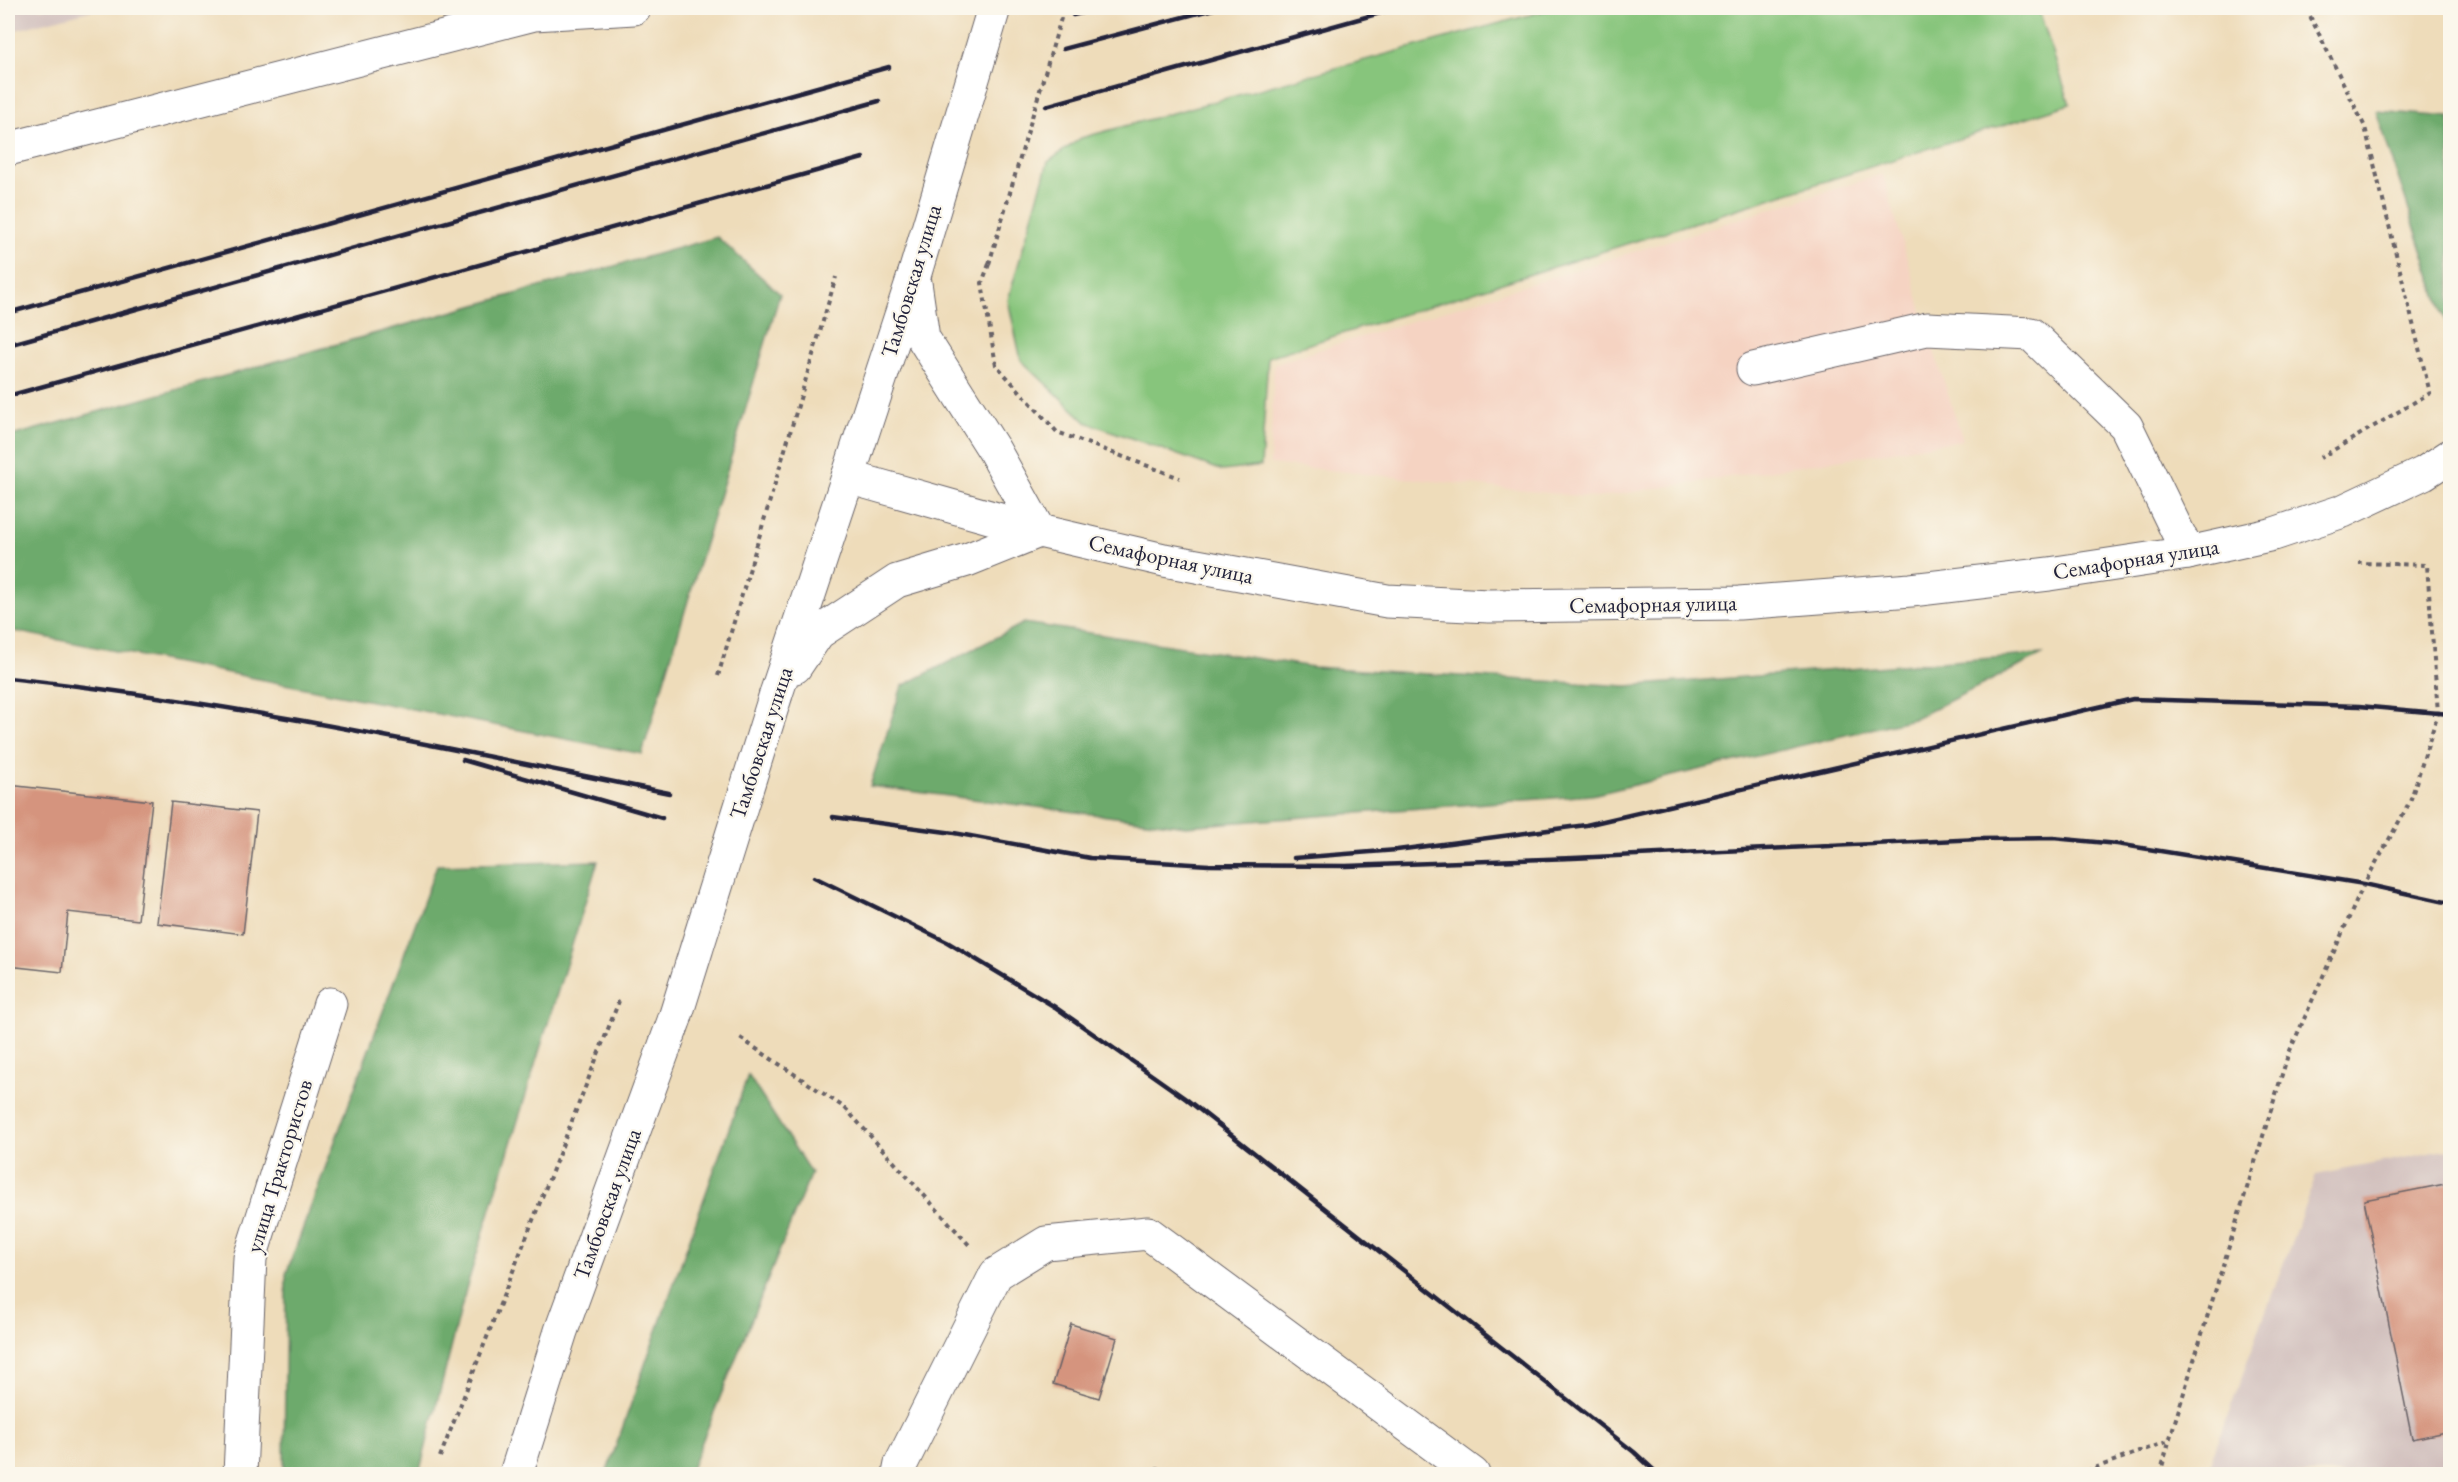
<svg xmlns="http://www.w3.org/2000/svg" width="2458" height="1482" font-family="'EB Garamond',serif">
<rect width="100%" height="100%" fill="#fbf7ec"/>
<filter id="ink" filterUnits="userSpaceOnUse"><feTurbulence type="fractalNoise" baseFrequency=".0167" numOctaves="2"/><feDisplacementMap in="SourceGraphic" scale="12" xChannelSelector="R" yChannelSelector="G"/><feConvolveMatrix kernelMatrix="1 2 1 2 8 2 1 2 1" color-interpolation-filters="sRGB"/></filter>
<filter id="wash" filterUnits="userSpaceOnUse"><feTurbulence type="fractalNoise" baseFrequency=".008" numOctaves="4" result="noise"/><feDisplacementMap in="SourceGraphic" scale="24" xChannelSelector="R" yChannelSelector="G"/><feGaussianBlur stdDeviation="1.35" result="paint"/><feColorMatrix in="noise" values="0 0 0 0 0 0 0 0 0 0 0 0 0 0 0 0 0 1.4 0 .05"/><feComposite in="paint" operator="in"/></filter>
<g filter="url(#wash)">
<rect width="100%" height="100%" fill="#eedcba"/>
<path fill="#f5d3c2" d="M1883,174L1927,329L1963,440L1596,498L1270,464L1274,364Z"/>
<path fill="#d1c0bd" d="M8,8H101L8,32Z
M2450,1149V1474H2206L2316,1175Z"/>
<path fill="#87c57c" stroke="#54745c" stroke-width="1.5" d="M1555,8H2038L2070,104L1268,357L1261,466L1223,471L1086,422L1021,360L1008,300L1048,162L1081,138Z"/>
<path fill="#6daa6c" stroke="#486654" stroke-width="1.5" d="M2376,111L2450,117V334Z
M717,237L780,294L642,754L8,630V437Z
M1024,623L1313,667L1627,686L2044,654L1913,719L1592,795L1186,826L870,786L902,686Z
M598,861L466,1289L419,1474H284L286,1274L437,865Z
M748,1075L811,1173L689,1474H606Z"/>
<g id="blocks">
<path fill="#d5947e" d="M8,785L152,801L138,920L68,912L62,972L8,966Z
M171,802L257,812L243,934L157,923Z
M2450,1183V1431L2412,1439L2364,1200Z
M1071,1324L1117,1338L1099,1398L1053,1384Z
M1157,1467L1177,1474H1154Z"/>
</g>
</g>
<g filter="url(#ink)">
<use href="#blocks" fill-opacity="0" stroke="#696367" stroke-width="1.5"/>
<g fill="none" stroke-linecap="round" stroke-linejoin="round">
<g stroke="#696367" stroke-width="35">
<path id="minor" d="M8,149L534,14L634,8
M1753,369L1927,329L2031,334L2126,426L2188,553
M240,1474L250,1258L330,1004
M899,1474L901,1464L996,1274L1046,1243L1148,1233L1473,1474"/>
</g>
<g stroke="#696367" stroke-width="35">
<path id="major" d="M848,477L914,276"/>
</g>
<g stroke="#696367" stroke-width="35">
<path id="highway" d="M914,276L923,338L994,450L1039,531
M795,667L818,633L897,581L967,560L1039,531
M776,694L848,477L1039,531L1164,560L1387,601L1489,606L1739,603L1911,590L2049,574L2188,553L2274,534L2343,511L2424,473L2450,456
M516,1474L561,1331L675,1018"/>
</g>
<path stroke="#696367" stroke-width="4" stroke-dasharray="4.5 4.5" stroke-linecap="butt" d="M2306,8L2365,127L2430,393L2320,458
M989,264L982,283L996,365L1057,432L1180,478
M718,676L836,277
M740,1038L845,1108L971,1247
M440,1457L619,1001
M2078,1474L2169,1441L2288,1055L2364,884L2410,802L2438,713L2427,565L2359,563
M2160,1474L2169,1442"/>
<use href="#minor" stroke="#fff" stroke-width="33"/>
<use href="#major" stroke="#fff" stroke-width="33"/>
<use href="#highway" stroke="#fff" stroke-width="33"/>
<path stroke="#22223b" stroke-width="4.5" d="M1073,15L1102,8
M1063,49L1217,8
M1046,106L1398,8
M8,313L889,67
M8,345L879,101
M8,396L863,158
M8,678C230,701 450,749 669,793
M463,760L662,818
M833,817L954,833L1090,858L1209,865L1346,866L1573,858L1980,839L2053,838L2117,844L2364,884L2450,903
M1294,858L1397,850L1586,825L2133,699L2359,706L2450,714
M814,877L947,942L1055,1007L1186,1099L1634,1452L1658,1474"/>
<g stroke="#696367" stroke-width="35" stroke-linecap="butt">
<path id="major-bridge" d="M914,276L994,8"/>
</g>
<g stroke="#696367" stroke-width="35" stroke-linecap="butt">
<path id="highway-bridge" d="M675,1018L776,694"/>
</g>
<path stroke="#696367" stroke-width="4" stroke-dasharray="4.5 4.5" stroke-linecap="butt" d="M989,264L1064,8"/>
<use href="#major-bridge" stroke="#fff" stroke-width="33"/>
<use href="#highway-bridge" stroke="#fff" stroke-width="33"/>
</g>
</g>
<g text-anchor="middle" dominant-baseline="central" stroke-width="4.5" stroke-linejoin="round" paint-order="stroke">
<g font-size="22" fill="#22223b" stroke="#fbf7ec">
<text transform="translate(911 281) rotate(-73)">Тамбовская улица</text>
<text transform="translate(1171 559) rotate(12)">Семафорная улица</text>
<text transform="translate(2136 559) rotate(-9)">Семафорная улица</text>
<text transform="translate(1653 604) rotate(-1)">Семафорная улица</text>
<text transform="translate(761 743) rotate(-72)">Тамбовская улица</text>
<text transform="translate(279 1166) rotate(-73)">улица Трактористов</text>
<text transform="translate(607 1204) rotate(-70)">Тамбовская улица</text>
</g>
</g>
<rect width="2458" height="1482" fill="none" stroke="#fbf7ec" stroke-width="30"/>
</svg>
